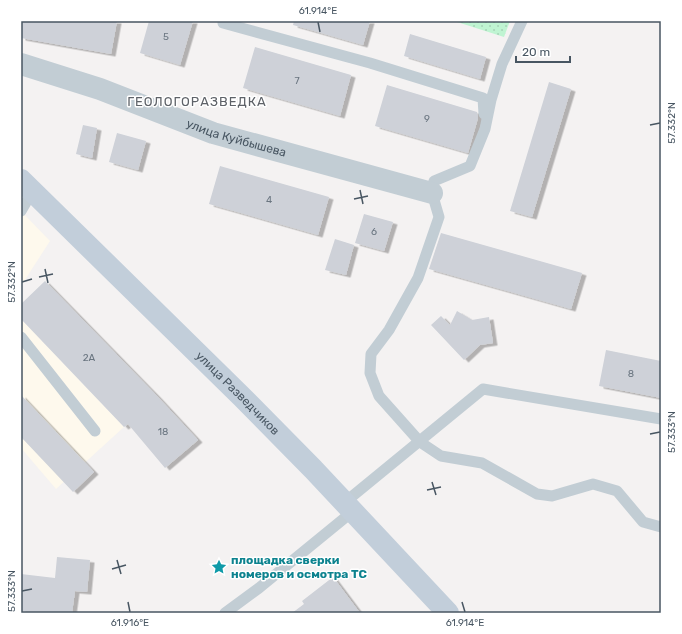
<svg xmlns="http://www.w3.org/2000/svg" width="682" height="634" font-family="Rubik,sans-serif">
<defs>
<pattern id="garden-dots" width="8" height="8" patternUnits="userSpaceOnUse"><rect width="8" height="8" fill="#bff4d2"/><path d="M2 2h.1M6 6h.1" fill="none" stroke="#a6d3b7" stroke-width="1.8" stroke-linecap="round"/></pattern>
<filter id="shadow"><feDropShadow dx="4.5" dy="2.5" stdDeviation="0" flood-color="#0004"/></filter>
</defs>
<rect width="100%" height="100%" fill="#f4f2f2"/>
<path fill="#fef9ed" d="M21,211L50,241L21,286Z
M21,319L124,427L56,489L21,448Z"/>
<path fill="url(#garden-dots)" d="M454,21H510L504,37Z"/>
<path fill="#ced1d8" filter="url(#shadow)" d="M21,21H117L111,54L21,38Z
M149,21H193L180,65L140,53Z
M294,21H370L363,45L293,25Z
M410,34L486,57L480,79L404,56Z
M255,47L351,75L340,116L243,88Z
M549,82L571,89L532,217L510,211Z
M387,85L477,112L478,118L468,153L375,126Z
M83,125L97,128L92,158L76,154Z
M117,133L146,141L138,170L109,162Z
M220,166L329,197L318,235L209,204Z
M364,214L393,222L384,251L355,243Z
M441,233L582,273L571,309L429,269Z
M335,239L354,245L346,275L325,270Z
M45,281L158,397L198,440L165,468L128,424L124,427L21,319V304Z
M457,311L472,320L489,317L493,343L480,345L464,360L431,325L441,316L450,325Z
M606,350L661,361V398L599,386Z
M21,395L94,472L73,492L21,437Z
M57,557L90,560L87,592L75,591L72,613H42L21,611V574L55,578Z
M333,577L360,613H292L304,604L302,601Z"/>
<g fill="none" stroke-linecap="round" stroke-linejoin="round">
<path stroke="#c2cdd4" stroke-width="11" d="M522,21L502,64L491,100L485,129L470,166L434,181L432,193L439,217L418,278L389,330L371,354L370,373L379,396L420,442L441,456L482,463L537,494L552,496L593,484L617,491L643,522L661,527
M223,23L370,63L483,98L484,114
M21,211L32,192
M21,337L95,431
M344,503L483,389L661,419
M225,613L259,588L352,512"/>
<path stroke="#c2cdd4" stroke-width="22" id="s1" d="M21,64L100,89L213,133L432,193"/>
<path stroke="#c2ceda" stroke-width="22" id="s2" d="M21,180L242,397L313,469L448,613"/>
</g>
<path fill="none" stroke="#485662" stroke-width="1.5" d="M318,22L320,32M650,125L660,123M360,190L363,204M354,199L368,196M45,269L48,283M39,277L53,274M22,282L32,279M650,434L660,432M432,482L436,495M427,490L441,487M117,560L121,574M112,569L126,565M22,591L32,589M128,602L130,612M462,602L465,612"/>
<defs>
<g id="sight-bare" transform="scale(1.2)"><path d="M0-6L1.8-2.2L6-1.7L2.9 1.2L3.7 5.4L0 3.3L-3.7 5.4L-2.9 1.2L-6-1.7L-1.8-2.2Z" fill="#0f9aa8" stroke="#fff" stroke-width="2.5" paint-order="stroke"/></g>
</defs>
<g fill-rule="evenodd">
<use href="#sight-bare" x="219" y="567"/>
</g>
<g text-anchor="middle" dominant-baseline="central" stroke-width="3" stroke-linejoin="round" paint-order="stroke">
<g font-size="10" fill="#6a7580">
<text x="166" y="37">5</text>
<text x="297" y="81">7</text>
<text x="427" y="119">9</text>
<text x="269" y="200">4</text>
<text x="374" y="232">6</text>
<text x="89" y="358">2А</text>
<text x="631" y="374">8</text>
<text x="163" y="432">18</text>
</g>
<g font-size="12" fill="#485662" stroke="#fff">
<text stroke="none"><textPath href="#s1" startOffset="228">улица Куйбышева</textPath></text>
<text stroke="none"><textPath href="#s2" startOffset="304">улица Разведчиков</textPath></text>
</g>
<g font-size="12" font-weight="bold" fill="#0d838f" stroke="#fff" text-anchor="start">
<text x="231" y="560">площадка сверки<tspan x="231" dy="14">номеров и осмотра ТС</tspan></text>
</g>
<g font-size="13" letter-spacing="1" fill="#5e6268" stroke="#fff">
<text x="197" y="101">ГЕОЛОГОРАЗВЕДКА</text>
</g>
</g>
<rect width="682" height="634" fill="none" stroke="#ffffff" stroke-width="44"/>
<path d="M516 56v6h54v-6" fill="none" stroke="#485662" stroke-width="2"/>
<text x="522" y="56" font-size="12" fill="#485662" stroke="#ffffff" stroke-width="3" paint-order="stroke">20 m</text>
<rect x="22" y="22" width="638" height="590" fill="none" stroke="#485662" stroke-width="1.5"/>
<g font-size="10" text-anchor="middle" fill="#485662">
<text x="318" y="14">61.914°E</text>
<text transform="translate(671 123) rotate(-90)" y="4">57.332°N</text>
<text transform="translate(11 282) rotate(-90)" y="4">57.332°N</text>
<text transform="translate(671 432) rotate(-90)" y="4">57.333°N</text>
<text transform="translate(11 591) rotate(-90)" y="4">57.333°N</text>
<text x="130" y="626">61.916°E</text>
<text x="465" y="626">61.914°E</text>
</g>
</svg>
